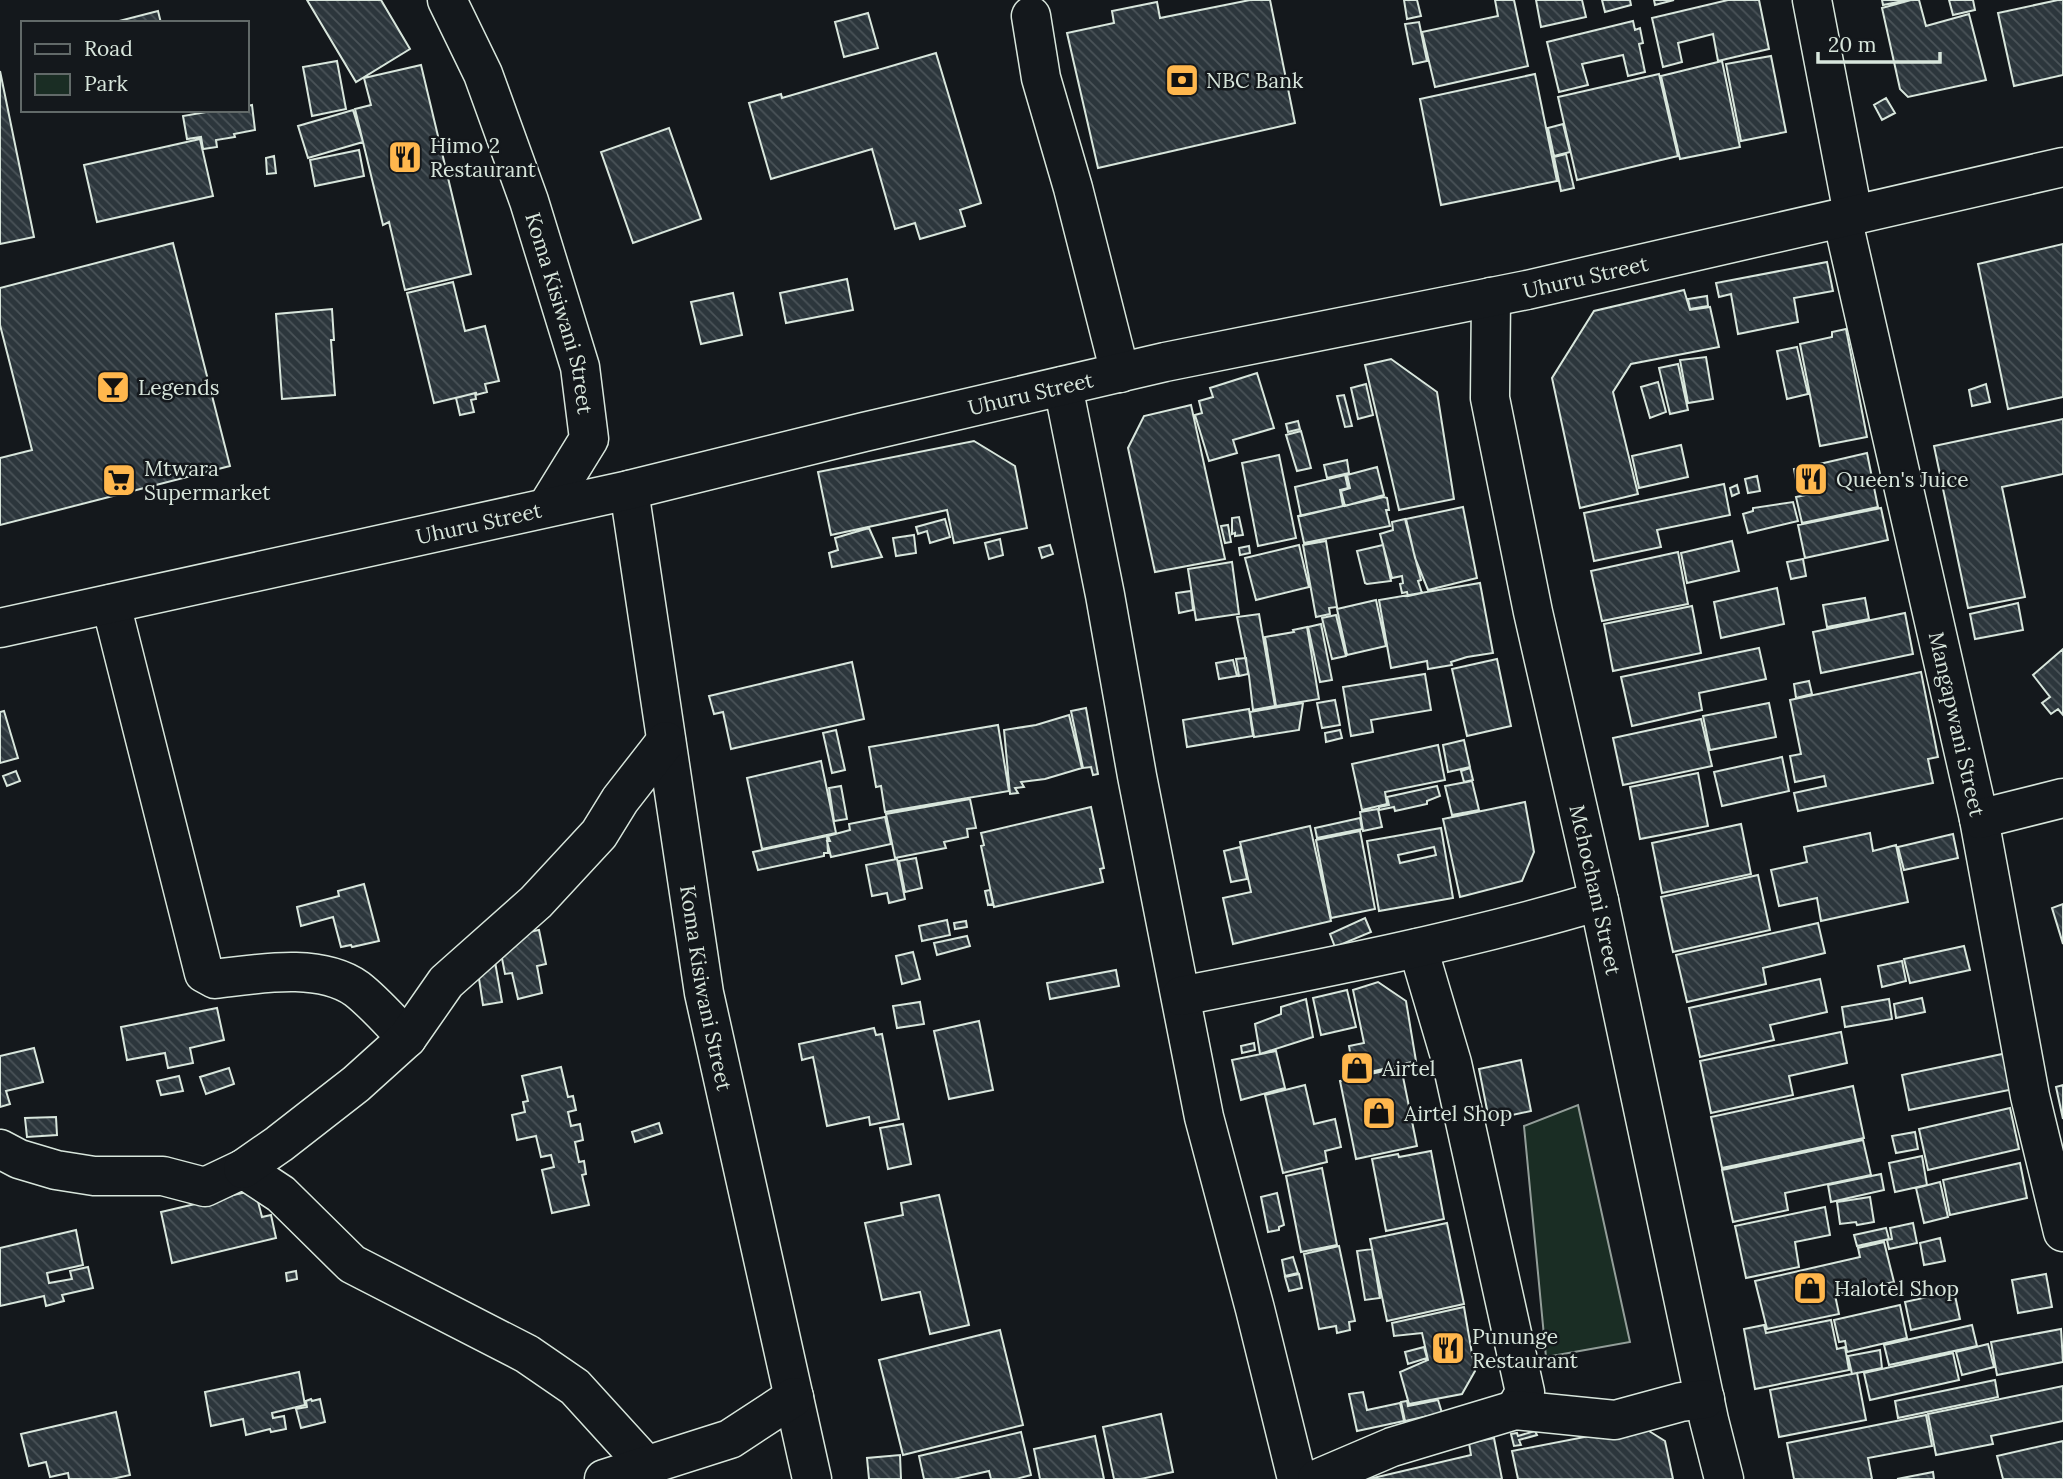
<svg xmlns="http://www.w3.org/2000/svg" width="2063" height="1479" font-family="Lora,serif">
<defs>
<pattern id="building-back-hatch" width="6" height="6" patternUnits="userSpaceOnUse" patternTransform="scale(1.75)"><rect width="6" height="6" fill="#2c363c"/><path d="M-1 5l2 2M0 0l6 6M5-1l2 2" fill="none" stroke="#4a5358"/></pattern>
</defs>
<rect width="100%" height="100%" fill="#14181c"/>
<path fill="#1a2d24" stroke="#939e99" stroke-width="2" d="M1578,1105L1630,1342L1546,1357L1524,1126Z"/>
<path fill="url(#building-back-hatch)" stroke="#d8e6dc" stroke-width="2" fill-rule="evenodd" d="M307,0H381L410,49L356,82Z
M1250,0H1270L1295,123L1098,168L1067,33L1114,23L1112,11L1157,2L1160,18Z
M1404,0H1417L1421,16L1407,19Z
M1495,0H1514L1528,66L1435,87L1422,32L1498,16Z
M1536,0H1582L1586,17L1541,27Z
M1602,0H1630L1631,5L1605,12Z
M1654,0H1674L1655,5Z
M1728,0H1759L1769,49L1718,61L1713,34L1678,43L1682,62L1663,67L1652,18Z
M1882,0H1908L1883,5Z
M1911,0H1919L1926,26L1969,14L1986,80L1908,97L1900,89L1882,8Z
M1949,0H1973L1975,10L1953,15Z
M2058,0H2063V75L2014,86L1998,13Z
M158,11L161,23H119V21Z
M868,13L878,48L844,57L835,22Z
M1633,21L1635,30L1640,28L1643,43L1639,44L1645,72L1628,76L1623,55L1582,64L1588,85L1559,92L1547,42Z
M1419,22L1427,61L1413,64L1405,24Z
M936,53L981,203L960,210L965,226L920,239L915,223L895,229L872,149L771,179L749,103L781,94L782,98Z
M1771,56L1786,132L1741,141L1726,64Z
M337,61L346,109L312,116L303,67Z
M1722,61L1740,147L1680,159L1661,76Z
M421,65L471,274L405,290L389,222L383,225L355,109L371,105L364,78Z
M0,71L34,237L0,244Z
M1535,74L1557,181L1441,205L1420,99Z
M1659,74L1678,156L1577,180L1558,97Z
M1886,98L1895,113L1882,120L1874,105Z
M252,105L255,130L234,134L235,137L216,140L217,147L203,149L201,137L187,139L183,116L218,110H247V106Z
M353,110L363,142L308,158L298,126Z
M1563,124L1570,152L1554,156L1548,128Z
M669,128L701,219L633,243L601,152Z
M200,139L213,196L97,222L84,165Z
M359,150L364,176L315,186L310,160Z
M1566,154L1574,188L1561,191L1554,157Z
M274,156L276,173L267,174L266,158Z
M173,243L230,466L0,525V458L32,450L0,325V288Z
M2063,244V397L2008,409L1978,264Z
M1827,262L1833,291L1794,298L1798,322L1738,334L1731,294L1719,297L1716,283Z
M847,279L853,310L786,323L780,293Z
M453,282L465,331L485,326L499,381L485,384L487,392L476,395V393L434,403L407,293Z
M1684,290L1690,310L1710,307L1719,347L1631,364L1613,392L1638,494L1580,508L1552,378L1594,311Z
M733,293L742,335L701,344L691,302Z
M1707,296L1708,306L1690,309L1688,299Z
M332,309L334,340H331L335,395L282,399L276,314Z
M1846,329L1867,437L1820,446L1800,344L1832,337V332Z
M1797,347L1808,394L1787,399L1777,351Z
M1706,357L1713,399L1688,403L1680,360Z
M1391,359L1437,392L1454,499L1399,510L1365,365Z
M1678,364L1688,410L1670,414L1659,368Z
M1257,373L1274,428L1233,440L1237,453L1209,461L1195,415L1202,413L1199,401L1213,397L1210,388Z
M1658,382L1666,412L1650,418L1641,387Z
M1366,384L1373,415L1358,419L1351,388Z
M1986,384L1990,402L1972,406L1969,390Z
M475,393L476,399L471,400L474,412L460,415L456,398Z
M1344,395L1352,426L1345,427L1337,396Z
M1191,405L1225,559L1155,572L1128,448L1144,416Z
M2063,419V474L2002,487L2025,597L1968,608L1934,446Z
M1298,421L1300,429L1288,432L1286,424Z
M1301,431L1311,468L1297,471L1286,435Z
M974,441L1015,466L1027,528L954,543L947,510L831,535L818,472Z
M1681,445L1688,477L1639,488L1632,456Z
M1867,453L1878,507L1802,523L1796,497L1820,492L1815,465Z
M1279,455L1296,538L1258,546L1242,463Z
M1347,460L1349,473L1327,478L1324,465Z
M1809,466L1810,478L1796,480L1794,469Z
M1377,467L1384,495L1345,506L1341,491L1350,488L1347,475Z
M1345,475L1348,488L1340,490L1343,506L1301,516L1295,487Z
M1757,476L1760,491L1748,493L1745,479Z
M1724,484L1730,515L1657,530L1661,547L1594,561L1584,513Z
M1737,485L1739,493L1732,496L1730,488Z
M1384,497L1387,498L1389,510H1386L1390,526L1304,543L1298,516Z
M1793,502L1798,521L1748,533L1743,514L1753,511V508Z
M1463,507L1477,578L1428,590L1415,558L1406,519Z
M1881,508L1888,540L1805,558L1798,525Z
M1239,517L1243,535L1235,536V533L1232,534V518Z
M945,519L950,537L930,543L927,531L918,534L916,527Z
M1405,519L1421,580L1418,581L1422,593L1408,596L1407,592L1402,593L1400,584L1403,583L1402,576L1392,578L1380,534L1393,530L1392,522Z
M1228,525L1231,542L1225,543L1221,526Z
M869,528L882,557L832,567L829,553L838,550L835,538Z
M914,535L916,553L896,556L893,538Z
M1000,539L1003,555L989,559L985,543Z
M1326,541L1337,607L1329,608L1330,614L1316,617L1303,545Z
M1732,541L1739,571L1687,583L1681,553Z
M1050,545L1053,554L1042,558L1039,548Z
M1299,545L1309,587L1256,600L1245,558Z
M1383,545L1391,581L1367,584L1365,583L1357,551Z
M1249,546L1250,553L1240,555L1239,548Z
M1678,552L1688,604L1602,621L1591,571Z
M1803,559L1806,576L1791,579L1787,562Z
M1232,562L1239,614L1196,620L1188,569Z
M1480,583L1493,653L1467,657L1451,662L1452,665L1428,669L1427,661L1391,668L1379,600Z
M1777,588L1784,624L1721,638L1714,602Z
M1191,591L1193,610L1179,613L1176,593Z
M1865,598L1869,619L1827,627L1823,605Z
M1376,600L1386,646L1347,655L1337,609Z
M2018,603L2023,630L1975,639L1970,614Z
M1692,606L1701,653L1613,671L1604,624Z
M1905,613L1913,654L1821,673L1813,632Z
M1259,614L1275,706L1253,710L1249,676L1237,617Z
M1336,615L1346,656L1332,659L1322,618Z
M1321,624L1332,680L1320,682L1308,627Z
M1307,627L1319,699L1276,706L1265,637L1294,632L1293,630Z
M1759,648L1766,679L1699,693L1702,710L1632,726L1621,677Z
M2063,649V715L2058,709L2051,714L2042,703L2050,697L2033,675Z
M1246,658L1248,674L1239,676L1236,659Z
M1497,659L1511,726L1467,736L1452,669Z
M1233,660L1237,676L1219,679L1216,663Z
M852,662L864,719L731,749L723,712L714,714L709,696Z
M1921,672L1938,757L1928,759L1933,783L1798,811L1794,793L1826,786L1824,776L1795,782L1790,756L1801,754L1790,700Z
M1425,674L1431,710L1371,720L1373,732L1351,736L1343,687Z
M1809,681L1812,694L1796,698L1794,684Z
M1335,700L1340,725L1322,728L1317,703Z
M1303,703L1299,730L1254,737L1250,712Z
M1769,703L1776,737L1710,750L1703,716Z
M1086,708L1098,774L1093,775L1091,767L1083,768L1071,711Z
M1249,709L1253,736L1187,747L1183,720Z
M4,711L18,758L0,763V712Z
M1069,715L1082,768L1045,779L1021,782L1024,787L1015,788L1018,793L1010,794L1004,730L1036,725Z
M1701,719L1712,766L1623,785L1613,738Z
M998,725L1009,791L885,812L881,786L876,787L869,747Z
M836,730L845,770L832,773L823,733Z
M1340,730L1342,738L1326,742L1325,733Z
M1464,740L1470,767L1448,772L1443,745Z
M1438,745L1445,780L1385,792L1387,804L1362,810L1352,764Z
M1782,757L1789,791L1722,806L1714,772Z
M821,761L836,833L762,849L747,778Z
M1470,768L1473,780L1464,782L1461,771Z
M16,771L20,781L7,786L3,776Z
M1698,773L1708,826L1640,839L1630,787Z
M1472,781L1479,810L1452,815L1445,786Z
M841,786L847,819L834,821L829,788Z
M1437,786L1440,796L1427,801V804L1395,811L1394,807L1379,810V807L1389,805L1387,797Z
M970,799L976,828L967,829L968,837L944,842L946,848L895,858L886,814Z
M1525,802L1534,852L1522,881L1460,897L1443,819Z
M1091,807L1104,868L1100,869L1103,882L994,907L981,846L984,845L981,833Z
M1378,809L1382,827L1363,831L1360,812Z
M885,817L891,844L831,857L827,841H830L828,836L850,830L849,824Z
M1360,818L1362,829L1317,838L1315,828Z
M1741,824L1751,874L1662,893L1652,843Z
M1310,826L1331,921L1233,944L1223,898L1251,892L1240,842Z
M1441,828L1453,898L1379,911L1367,841ZM1434,847L1436,855L1400,863L1398,855Z
M1360,831L1375,909L1331,918L1316,840Z
M1870,833L1873,851L1896,845L1908,902L1821,921L1817,898L1779,906L1771,870L1807,862L1804,847Z
M1953,834L1958,858L1904,870L1898,847Z
M827,836L828,853H824V856L758,870L753,852Z
M1240,847L1247,879L1231,882L1224,851Z
M916,858L922,888L905,892L899,861Z
M897,859L905,899L889,903L887,893L872,896L866,865Z
M1758,875L1770,930L1673,952L1661,897Z
M364,884L379,941L352,947L351,945L341,947L333,917L301,926L297,907L339,896L338,891Z
M990,890L993,904L988,905L985,891Z
M2063,904V944L2052,908Z
M1365,918L1371,932L1335,947L1330,934Z
M947,920L950,935L922,941L919,926Z
M966,921L967,927L955,929L954,923Z
M1818,923L1825,953L1763,968L1766,984L1687,1002L1676,955Z
M539,930L546,964L537,966L542,993L518,999L512,973L505,974L500,948L508,936Z
M967,936L970,946L937,955L934,943Z
M1964,946L1970,970L1910,983L1904,959Z
M913,952L920,979L902,984L896,956Z
M494,956L502,1002L483,1005L476,959Z
M1902,961L1906,981L1882,987L1878,966Z
M1116,970L1119,986L1050,999L1047,983Z
M1820,979L1827,1012L1770,1025L1774,1040L1700,1057L1689,1008Z
M1378,982L1406,1001L1416,1061L1354,1076L1349,1046L1364,1043L1353,990Z
M1347,990L1356,1027L1321,1035L1313,998Z
M1922,998L1925,1012L1896,1018L1894,1004Z
M1306,999L1313,1037L1260,1054L1255,1024L1281,1014V1007Z
M1889,999L1892,1019L1845,1027L1842,1007Z
M920,1002L924,1024L897,1028L893,1006Z
M217,1008L224,1040L190,1048L193,1063L168,1068L165,1053L127,1060L121,1027Z
M979,1021L993,1090L949,1099L934,1031Z
M874,1028L876,1035L882,1034L899,1119L870,1125L869,1117L827,1126L813,1057L802,1060L799,1044Z
M1841,1032L1847,1063L1789,1076L1793,1095L1711,1113L1700,1061Z
M1254,1043L1255,1050L1242,1053L1241,1046Z
M34,1048L43,1082L6,1091L10,1104L0,1107V1056Z
M1276,1051L1285,1088L1241,1100L1232,1060Z
M2007,1053L2014,1089L1909,1110L1902,1075Z
M1521,1060L1531,1111L1489,1120L1479,1069Z
M561,1067L568,1097L573,1096L576,1110L568,1112L571,1126L580,1124L583,1140L575,1142L579,1162L584,1161L586,1174L582,1175L589,1205L552,1213L542,1170L554,1167L551,1155L541,1157L536,1136L517,1140L512,1115L525,1112L523,1102L528,1101L522,1076Z
M1401,1067L1417,1146L1356,1159L1340,1081Z
M229,1068L234,1084L206,1094L200,1077Z
M179,1076L183,1091L161,1095L157,1081Z
M1305,1085L1314,1124L1335,1119L1341,1147L1325,1151L1327,1162L1283,1173L1265,1095Z
M2063,1085V1119L2056,1087Z
M1853,1086L1864,1138L1722,1168L1711,1117Z
M2010,1108L2019,1149L1928,1170L1919,1129Z
M56,1117L57,1135L27,1137L25,1118Z
M659,1123L662,1133L635,1142L632,1132Z
M903,1124L911,1164L888,1169L880,1128Z
M1915,1132L1918,1149L1896,1153L1892,1136Z
M1863,1140L1871,1175L1785,1193L1788,1210L1733,1222L1722,1170Z
M1431,1151L1444,1219L1386,1231L1372,1159L1398,1154L1399,1157Z
M1922,1156L1927,1185L1895,1192L1889,1163Z
M2020,1163L2027,1198L1950,1215L1943,1180Z
M1322,1168L1337,1245L1301,1252L1286,1176Z
M1881,1174L1884,1190L1831,1202L1828,1185Z
M1940,1182L1948,1217L1924,1223L1916,1188Z
M255,1190L262,1217L271,1215L276,1238L172,1263L161,1212Z
M1277,1193L1284,1225L1279,1227V1230L1268,1232L1261,1197Z
M939,1195L969,1325L930,1334L920,1292L882,1300L865,1223L903,1215L901,1203Z
M1870,1197L1874,1222L1857,1225L1856,1222L1840,1224L1837,1202Z
M1825,1207L1830,1235L1795,1242L1799,1267L1746,1278L1735,1226Z
M1447,1223L1464,1304L1387,1321L1370,1239Z
M1913,1223L1917,1243L1889,1249L1887,1240L1892,1239L1890,1228Z
M1886,1228L1889,1239L1857,1246L1854,1235Z
M76,1230L83,1265L47,1273L49,1283L72,1279L70,1271L88,1267L93,1288L62,1295L64,1301L46,1306L44,1296L0,1306V1248Z
M1940,1238L1945,1261L1924,1265L1920,1243Z
M1884,1242L1894,1282L1835,1295L1839,1314L1767,1329L1755,1281L1860,1257L1858,1248Z
M1339,1246L1355,1321L1349,1322L1350,1330L1337,1333L1336,1326L1319,1329L1304,1254Z
M1372,1249L1380,1298L1365,1300L1357,1251Z
M1293,1257L1298,1273L1285,1276L1282,1260Z
M296,1271L297,1279L287,1281L286,1273Z
M1299,1274L1302,1288L1289,1291L1285,1277Z
M2046,1274L2052,1307L2018,1313L2012,1280Z
M1954,1291L1960,1319L1911,1330L1905,1302Z
M1900,1305L1907,1338L1847,1352L1845,1341L1839,1342L1834,1320Z
M1464,1307L1475,1371L1462,1394L1409,1404L1400,1372L1428,1360L1422,1333L1394,1336L1392,1323Z
M1831,1320L1837,1349L1845,1347L1849,1370L1755,1389L1744,1329L1764,1325L1766,1333Z
M1972,1325L1977,1346L1889,1365L1884,1345Z
M2061,1329L2063,1362L1997,1375L1991,1342Z
M1000,1330L1023,1425L903,1455L879,1360Z
M1988,1344L1994,1367L1962,1375L1956,1352Z
M1424,1347L1427,1358L1408,1364L1405,1352Z
M1880,1350L1882,1368L1852,1374L1848,1356Z
M1953,1353L1959,1380L1870,1400L1864,1373Z
M299,1372L305,1405L272,1413L273,1418L284,1416L286,1429L271,1432L270,1429L246,1435L243,1419L211,1426L205,1392Z
M1857,1373L1866,1420L1779,1437L1770,1390Z
M1995,1380L1998,1397L1898,1418L1895,1401Z
M2063,1386V1421L1991,1436L1993,1444L1936,1455L1928,1414Z
M1363,1392L1367,1410L1400,1403L1404,1421L1357,1431L1349,1394Z
M311,1399L312,1401L320,1399L325,1422L301,1428L296,1409L307,1407L306,1401Z
M1438,1400L1442,1413L1405,1421L1401,1402L1407,1401L1408,1406Z
M116,1412L130,1475L112,1479H69L68,1473L50,1477L46,1462L29,1466L21,1434Z
M1161,1414L1173,1472L1141,1479H1114L1103,1427Z
M1926,1415L1932,1446L1868,1458L1872,1479H1794L1787,1443Z
M1641,1426L1665,1441L1673,1479H1518L1512,1451Z
M1535,1431L1537,1435L1519,1440L1521,1445L1514,1446L1511,1434L1517,1433L1518,1436Z
M1021,1432L1031,1475L1016,1479H991L989,1471L954,1479H924L919,1456Z
M1095,1436L1104,1479H1040L1034,1449Z
M1494,1438L1502,1479H1369L1471,1455L1469,1443Z
M2063,1441V1479H2003L1997,1456Z
M900,1455L901,1479H869L867,1458Z
M1933,1472L1934,1479H1897Z"/>
<g fill="none" stroke-linecap="round" stroke-linejoin="round">
<g stroke="#d8e6dc" stroke-width="41">
<g id="minor">
<path id="s1" d="M447,0L483,74L529,201L580,367L589,439L547,507"/>
<path d="M1812,0L1853,214"/>
<path d="M1031,16L1041,78L1073,188L1120,373"/>
<path id="s2" d="M1842,217L1979,819L2030,1096L2063,1232"/>
<path id="s3" d="M1491,297L1490,398L1533,612L1599,901L1709,1420L1724,1479"/>
<path d="M1063,386L1105,595L1137,776L1204,1117L1255,1309L1297,1479"/>
<path id="s4" d="M629,490L704,993L812,1479"/>
<path d="M111,604L204,973L215,979C257,974 319,962 357,989C375,1003 391,1022 407,1038"/>
<path id="s5" d="M0,628L629,490L864,432L1165,362L1527,290L2063,167"/>
<path d="M1979,819L2063,798"/>
<path d="M1418,948L1452,1063L1525,1392L1515,1410"/>
<path d="M1181,996C1321,969 1461,942 1599,901"/>
<path d="M0,1149L19,1159L56,1170L94,1176H163L205,1187L243,1169L281,1194L352,1264L527,1354L575,1387L647,1466"/>
<path d="M243,1169L279,1144L356,1084L407,1038L446,982L536,902L599,834L620,800L666,741"/>
<path d="M604,1479L730,1439L794,1397"/>
<path d="M1317,1479L1392,1447L1515,1410L1615,1420L1681,1402L1705,1399"/>
</g>
</g>
<use href="#minor" stroke="#14181c" stroke-width="38"/>
</g>
<defs>
<g id="bank-square" transform="scale(1.75)"><rect x="-9" y="-9" width="18" height="18" rx="4" fill="#ffb74d" stroke="#14181c"/><path d="M-6-4H6V4H-6ZM0-2.3a2.3 2.3 0 1 0 0 4.6a2.3 2.3 0 1 0 0-4.6Z" fill="#111"/></g>
<g id="restaurant-square" transform="scale(1.75)"><rect x="-9" y="-9" width="18" height="18" rx="4" fill="#ffb74d" stroke="#14181c"/><path d="M-5-6h1v4h1v-4h1v4h1v-4h1v5L-1.5 .5V6h-2V.5L-5-1ZM5-6V6H3V1.5H1.5Q1.5-4 5-6Z" fill="#111"/></g>
<g id="bar-square" transform="scale(1.75)"><rect x="-9" y="-9" width="18" height="18" rx="4" fill="#ffb74d" stroke="#14181c"/><path d="M-6-5H6L.8 .8V4.5H3.5V6h-7V4.5H-.8V.8Z" fill="#111"/></g>
<g id="supermarket-square" transform="scale(1.75)"><rect x="-9" y="-9" width="18" height="18" rx="4" fill="#ffb74d" stroke="#14181c"/><path d="M-6-5.5h2.5l.6 2H6L4.5 2H-2.5L-4.4-4H-6ZM-1.5 3.2a1.3 1.3 0 1 0 .1 0ZM3 3.2a1.3 1.3 0 1 0 .1 0Z" fill="#111"/></g>
<g id="shop-square" transform="scale(1.75)"><rect x="-9" y="-9" width="18" height="18" rx="4" fill="#ffb74d" stroke="#14181c"/><path d="M-5-2.5h2.3a2.7 3.5 0 0 1 5.4 0H5L5.5 6h-11ZM-1.5-2.5h3a1.5 2.3 0 0 0-3 0Z" fill="#111"/></g>
</defs>
<g fill-rule="evenodd">
<use href="#bank-square" x="1182" y="80"/>
<use href="#restaurant-square" x="405" y="157"/>
<use href="#bar-square" x="113" y="387"/>
<use href="#restaurant-square" x="1811" y="479"/>
<use href="#supermarket-square" x="119" y="480"/>
<use href="#shop-square" x="1357" y="1068"/>
<use href="#shop-square" x="1379" y="1113"/>
<use href="#shop-square" x="1810" y="1288"/>
<use href="#restaurant-square" x="1448" y="1348"/>
</g>
<g text-anchor="middle" dominant-baseline="central" stroke-width="5" stroke-linejoin="round" paint-order="stroke">
<g font-size="21" fill="#d8e6dc" stroke="#14181c" text-anchor="start">
<text x="1206" y="80">NBC Bank</text>
<text x="430" y="145">Himo 2<tspan x="430" dy="24">Restaurant</tspan></text>
<text x="138" y="387">Legends</text>
<text x="144" y="468">Mtwara<tspan x="144" dy="24">Supermarket</tspan></text>
<text x="1836" y="479">Queen's Juice</text>
<text x="1382" y="1068">Airtel</text>
<text x="1404" y="1113">Airtel Shop</text>
<text x="1834" y="1288">Halotel Shop</text>
<text x="1472" y="1336">Pununge<tspan x="1472" dy="24">Restaurant</tspan></text>
</g>
<g font-size="21" fill="#d8e6dc" stroke="#14181c">
<text stroke="none"><textPath href="#s5" startOffset="1624">Uhuru Street</textPath></text>
<text stroke="none"><textPath href="#s1" startOffset="334">Koma Kisiwani Street</textPath></text>
<text stroke="none"><textPath href="#s5" startOffset="1057">Uhuru Street</textPath></text>
<text stroke="none"><textPath href="#s5" startOffset="490">Uhuru Street</textPath></text>
<text stroke="none"><textPath href="#s2" startOffset="520">Mangapwani Street</textPath></text>
<text stroke="none"><textPath href="#s3" startOffset="604">Mchochani Street</textPath></text>
<text stroke="none"><textPath href="#s4" startOffset="504">Koma Kisiwani Street</textPath></text>
</g>
</g>
<rect x="21" y="21" width="228" height="91" fill="#14181c" stroke="#626a69" stroke-width="2"/>
<rect x="35" y="44" width="35" height="10" fill="#14181c" stroke="#626a69" stroke-width="2"/>
<text x="84" y="56" font-size="21" fill="#d8e6dc">Road</text>
<rect x="35" y="74" width="35" height="21" fill="#1a2d24" stroke="#626a69" stroke-width="2"/>
<text x="84" y="91" font-size="21" fill="#d8e6dc">Park</text>
<path d="M1818 52v10h122v-10" fill="none" stroke="#d8e6dc" stroke-width="3.5"/>
<text x="1828" y="52" font-size="21" fill="#d8e6dc" stroke="#14181c" stroke-width="5" paint-order="stroke">20 m</text>
</svg>
